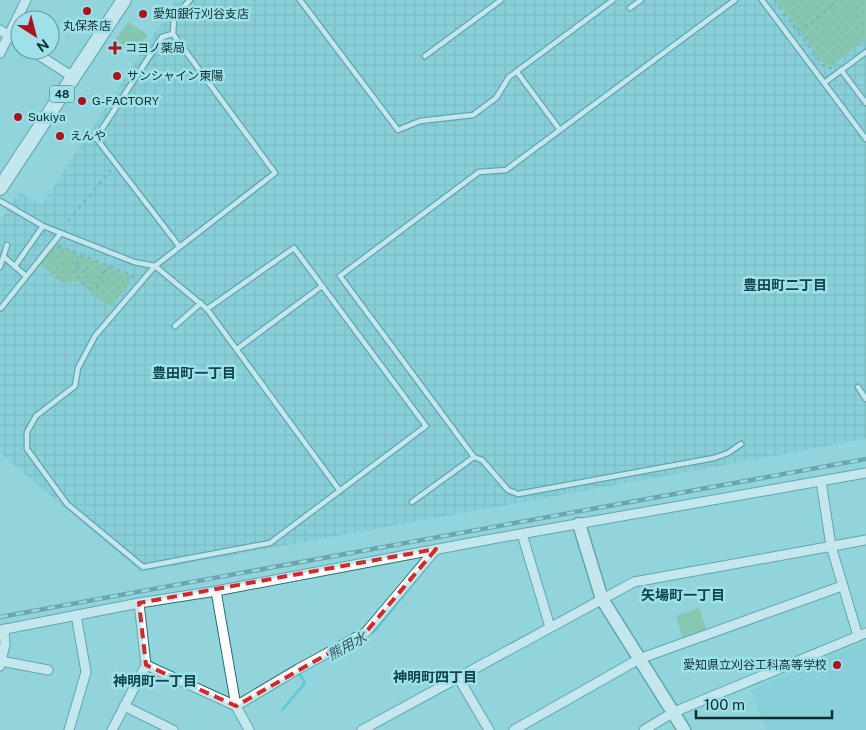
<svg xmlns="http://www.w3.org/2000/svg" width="866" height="730" font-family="'Public Sans','Noto Sans JP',sans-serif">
<defs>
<pattern id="industrial-grid" width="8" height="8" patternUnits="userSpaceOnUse" patternTransform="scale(1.25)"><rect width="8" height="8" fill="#7cc9d2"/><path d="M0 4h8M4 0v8" fill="none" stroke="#64a4ab"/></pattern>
<pattern id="park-dots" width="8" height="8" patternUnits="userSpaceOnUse" patternTransform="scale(1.25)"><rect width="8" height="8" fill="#79b87c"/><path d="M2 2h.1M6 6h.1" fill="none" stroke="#629666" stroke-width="1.8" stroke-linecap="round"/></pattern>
</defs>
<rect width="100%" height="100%" fill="#92d4dc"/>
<path fill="#7cc9d2" d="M866,641V730H766L751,690Z"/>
<path fill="url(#industrial-grid)" d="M176,0H866V439L141,572L0,453V222L19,192L42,205Z"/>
<path fill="#79b87c" d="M699,608L707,631L683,639L676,616Z"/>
<path fill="url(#park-dots)" d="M776,0H866V40L831,66H826Z
M128,22L148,35L136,54L115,40Z
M56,245L132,277L128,282L129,285L109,307L78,281L62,283L40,263Z"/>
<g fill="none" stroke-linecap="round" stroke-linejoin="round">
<path stroke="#1ac1d1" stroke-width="2.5" d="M368,635L374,632L438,553
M282,710L305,683L299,673L300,672"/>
<g stroke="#2b6e76" stroke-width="7">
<path id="lane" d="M300,0L398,130L420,121L473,115L496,98L509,77L613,0
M735,0L506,170L479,172L340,276L474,457L482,460L508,490L518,494L714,458L728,453L741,444
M762,0L866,139
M630,8L641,0
M173,34L174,17L190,0
M425,56L501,0
M841,70L866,103
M517,72L560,130
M824,83L866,52
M0,201L43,226L134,262L155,266L207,309L340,491
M179,246L96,138L162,37L173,34L275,173L155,266L95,336L78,368L75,386L36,416L27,432V449L67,504L143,567L270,543L426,426L294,248L207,309
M4,257L26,276
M15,266L43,226
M0,267L7,245
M1,308L61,233
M175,326L201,303
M237,349L322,286
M858,387L866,399
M412,502L474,457"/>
</g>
<g stroke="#2b6e76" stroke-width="11">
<path id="street" d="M0,30L20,43
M31,50L73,77
M0,53L26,0
M821,481L831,546L858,636
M522,534L550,627
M216,591L236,706
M139,603L146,665
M0,630L139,603L216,591L486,540L866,473
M1,661L48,670
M0,666L5,644L4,629
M458,677L489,730
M124,706L173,730
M69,730L86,672L76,615
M112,730L146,665L236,706
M249,730L236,706L298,669L366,632L436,549
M362,730L634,582L866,540
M514,730L639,659L842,586
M644,730L674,712L866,633"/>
</g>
<g stroke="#2b6e76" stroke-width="15">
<path id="secondary" d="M579,524L602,599L684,730"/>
</g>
<g stroke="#2b6e76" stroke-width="16">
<path id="primary" d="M0,188L124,0"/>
</g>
<path stroke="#5e9096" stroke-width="2" stroke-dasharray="4 4" stroke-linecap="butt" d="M774,0L825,68H832
M797,31L818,18L837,0
M68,221L111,170
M58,245L133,276V278L129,283
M83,255L76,264L75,272C80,279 88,295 98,285C101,282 101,277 103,273C104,273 108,267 109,266
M77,265L87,273"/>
<use href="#lane" stroke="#fff" stroke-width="4.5"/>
<use href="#street" stroke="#fff" stroke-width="9"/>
<use href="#secondary" stroke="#fff" stroke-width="12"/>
<use href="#primary" stroke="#fff" stroke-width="14"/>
<g stroke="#436e72" stroke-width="4.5">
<path id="rail" d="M0,617L866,459"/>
</g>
<use href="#rail" stroke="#9ee1e9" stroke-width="2.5" stroke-dasharray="8" stroke-linecap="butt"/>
</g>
<path d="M0 0H866V730H0ZM436,549L366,632L236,706L146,665L139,603Z" fill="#92d4dc" fill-opacity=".55" fill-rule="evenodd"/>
<path fill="none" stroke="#d62828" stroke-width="4" stroke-dasharray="10 6" stroke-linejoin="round" d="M436,549L366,632L236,706L146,665L139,603Z"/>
<g fill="#a8131d" stroke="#9ee1e9" stroke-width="2">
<circle cx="87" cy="11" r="5"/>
<circle cx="143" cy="14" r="5"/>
<path d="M112.5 40.5h5v5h5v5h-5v5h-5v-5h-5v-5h5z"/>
<circle cx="117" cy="76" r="5"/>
<circle cx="82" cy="101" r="5"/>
<circle cx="18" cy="117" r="5"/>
<circle cx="60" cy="136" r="5"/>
<circle cx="837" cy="665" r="5"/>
</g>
<g text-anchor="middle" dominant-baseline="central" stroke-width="5" stroke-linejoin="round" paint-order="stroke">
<rect fill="#9ee1e9" stroke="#3c6368" stroke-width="1" x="49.5" y="85.5" width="25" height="17" rx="4"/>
<g font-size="11" font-weight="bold" fill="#122d30">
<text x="62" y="94">48</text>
</g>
<g font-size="12" fill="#122d30" stroke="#9ee1e9" text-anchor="start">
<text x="153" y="14">愛知銀行刈谷支店</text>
<text x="87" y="26" text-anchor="middle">丸保茶店</text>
<text x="125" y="48">コヨノ薬局</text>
<text x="127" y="76">サンシャイン東陽</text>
<text x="92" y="101">G-FACTORY</text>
<text x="28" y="117">Sukiya</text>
<text x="70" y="136">えんや</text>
<text x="827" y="665" text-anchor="end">愛知県立刈谷工科高等学校</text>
</g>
<g font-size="14" font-weight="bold" fill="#10454b" stroke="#9ee1e9">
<text x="785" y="285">豊田町二丁目</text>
<text x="194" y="373">豊田町一丁目</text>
<text x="683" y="595">矢場町一丁目</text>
<text x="435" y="677">神明町四丁目</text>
<text x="155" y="681">神明町一丁目</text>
</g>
<g font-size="14" font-style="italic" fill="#355458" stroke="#9ee1e9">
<text transform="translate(347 646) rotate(-29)">熊用水</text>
</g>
</g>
<g transform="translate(35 35) rotate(144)"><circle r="24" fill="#9ee1e9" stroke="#66999f"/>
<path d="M0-4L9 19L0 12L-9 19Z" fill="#a8131d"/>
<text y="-8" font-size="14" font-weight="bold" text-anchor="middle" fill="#122d30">N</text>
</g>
<path d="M696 710v8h136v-8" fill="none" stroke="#122d30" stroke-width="2.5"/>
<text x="704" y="710" font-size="15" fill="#122d30" stroke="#9ee1e9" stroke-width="4" paint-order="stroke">100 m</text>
</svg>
